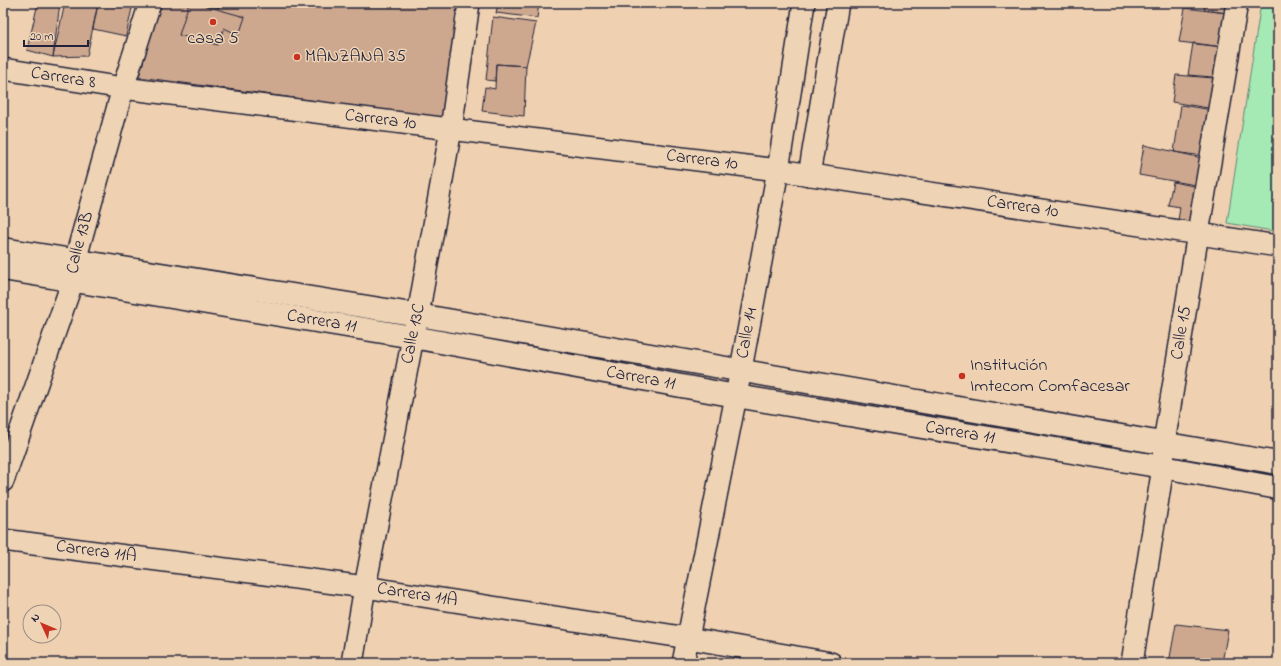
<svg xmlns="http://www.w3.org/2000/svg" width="1281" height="666" font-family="'Indie Flower',sans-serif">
<rect width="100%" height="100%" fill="#efd1b1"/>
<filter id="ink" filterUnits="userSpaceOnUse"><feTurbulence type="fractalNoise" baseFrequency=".025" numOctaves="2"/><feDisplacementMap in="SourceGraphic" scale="8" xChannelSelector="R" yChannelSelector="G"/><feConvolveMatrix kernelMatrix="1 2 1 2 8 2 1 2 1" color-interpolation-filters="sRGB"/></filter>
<g filter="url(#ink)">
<path fill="#a5e9b4" stroke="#648678" d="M1261,3H1278V232L1227,223Z"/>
<path fill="#cda88f" stroke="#22223b" d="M3,3H6L3,26Z
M38,3H60L53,57L27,50Z
M65,3H98L87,56L53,57Z
M159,3H459L442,118L139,77L148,37Z
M189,3H195L245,17L239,35L224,28L218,45L179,35Z
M204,3H220L219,8Z
M498,3H539L537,18L496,13Z
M1205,3H1236L1235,14L1204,10Z
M98,4L132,8L126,36L93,29Z
M1185,8L1235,14L1231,48L1179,42Z
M493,17L536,23L526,66L496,64L495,81L486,80Z
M1193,43L1231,48L1225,78L1188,75Z
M496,64L526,66L524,116L482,111L485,87L495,89Z
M1176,75L1226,79L1220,110L1172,102Z
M1181,105L1219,111L1211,157L1174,152Z
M1144,145L1211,160L1207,187L1139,175Z
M1173,182L1209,189L1204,225L1178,221L1180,207L1168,205Z
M1176,624L1228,630L1222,663H1169Z"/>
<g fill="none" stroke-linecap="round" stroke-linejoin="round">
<g stroke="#22223b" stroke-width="24">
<g id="street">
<path id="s1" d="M3,69L123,88L778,170L1278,246"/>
<path d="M809,175L838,3"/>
<path id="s2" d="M3,481L73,280L75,261L123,88L150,3"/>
<path id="s3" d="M3,540L365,587L688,638L831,663"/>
<path id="s4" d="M352,663L365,587L413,337L418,315L451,129L469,3"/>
<path id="s5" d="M683,663L736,396L778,170L804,3"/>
<path id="s6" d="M1132,663L1163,467L1164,443L1198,233L1237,3"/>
</g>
</g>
<g stroke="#22223b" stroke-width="25">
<g id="secondary">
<path d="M3,249L418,315L1278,463"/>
<path id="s7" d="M3,269L413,337L736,396L1163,467L1278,488"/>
</g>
</g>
<use href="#street" stroke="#eed4b5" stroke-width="21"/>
<use href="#secondary" stroke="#eed4b5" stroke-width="22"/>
</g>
</g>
<g fill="#c8321e" stroke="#eed4b5" stroke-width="1.5">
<circle cx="213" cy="22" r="4"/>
<circle cx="297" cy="57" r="4"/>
<circle cx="962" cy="376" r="4"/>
</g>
<g text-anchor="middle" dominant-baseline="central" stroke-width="3" stroke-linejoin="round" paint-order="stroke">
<g font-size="18" fill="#22223b" stroke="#eed4b5" text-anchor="start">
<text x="213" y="39" text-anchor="middle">casa 5</text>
<text x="305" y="57">MANZANA 35</text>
<text x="970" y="366">Institución<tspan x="970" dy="21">Imtecom Comfacesar</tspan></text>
</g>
<g font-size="18" fill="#22223b" stroke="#eed4b5">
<text stroke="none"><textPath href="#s1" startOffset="61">Carrera 8</textPath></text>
<text stroke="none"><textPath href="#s1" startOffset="381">Carrera 10</textPath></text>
<text stroke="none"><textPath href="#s1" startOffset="705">Carrera 10</textPath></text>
<text stroke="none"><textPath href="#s1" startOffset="1029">Carrera 10</textPath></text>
<text stroke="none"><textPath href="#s2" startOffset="251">Calle 13B</textPath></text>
<text stroke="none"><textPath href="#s7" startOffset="323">Carrera 11</textPath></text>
<text stroke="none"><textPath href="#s6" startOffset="334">Calle 15</textPath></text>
<text stroke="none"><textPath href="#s4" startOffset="335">Calle 13C</textPath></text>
<text stroke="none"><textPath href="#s5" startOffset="336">Calle 14</textPath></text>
<text stroke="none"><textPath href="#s7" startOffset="647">Carrera 11</textPath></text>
<text stroke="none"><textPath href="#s7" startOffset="971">Carrera 11</textPath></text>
<text stroke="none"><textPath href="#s3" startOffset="94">Carrera 11A</textPath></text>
<text stroke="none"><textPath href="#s3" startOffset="418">Carrera 11A</textPath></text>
</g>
</g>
<rect width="1281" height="666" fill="none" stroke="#eed4b5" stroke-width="16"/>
<rect x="8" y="8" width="1265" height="650" fill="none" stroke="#22223b" stroke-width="1.5" filter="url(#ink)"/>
<g transform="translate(42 624) rotate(314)"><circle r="19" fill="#eed4b5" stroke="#9c8d84"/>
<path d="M0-3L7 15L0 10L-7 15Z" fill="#c8321e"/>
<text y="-6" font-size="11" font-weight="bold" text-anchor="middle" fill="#22223b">N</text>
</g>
<path d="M24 40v6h64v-6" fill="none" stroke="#22223b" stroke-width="2"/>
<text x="30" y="40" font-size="12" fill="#22223b" stroke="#eed4b5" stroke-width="3" paint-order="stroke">20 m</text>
</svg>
